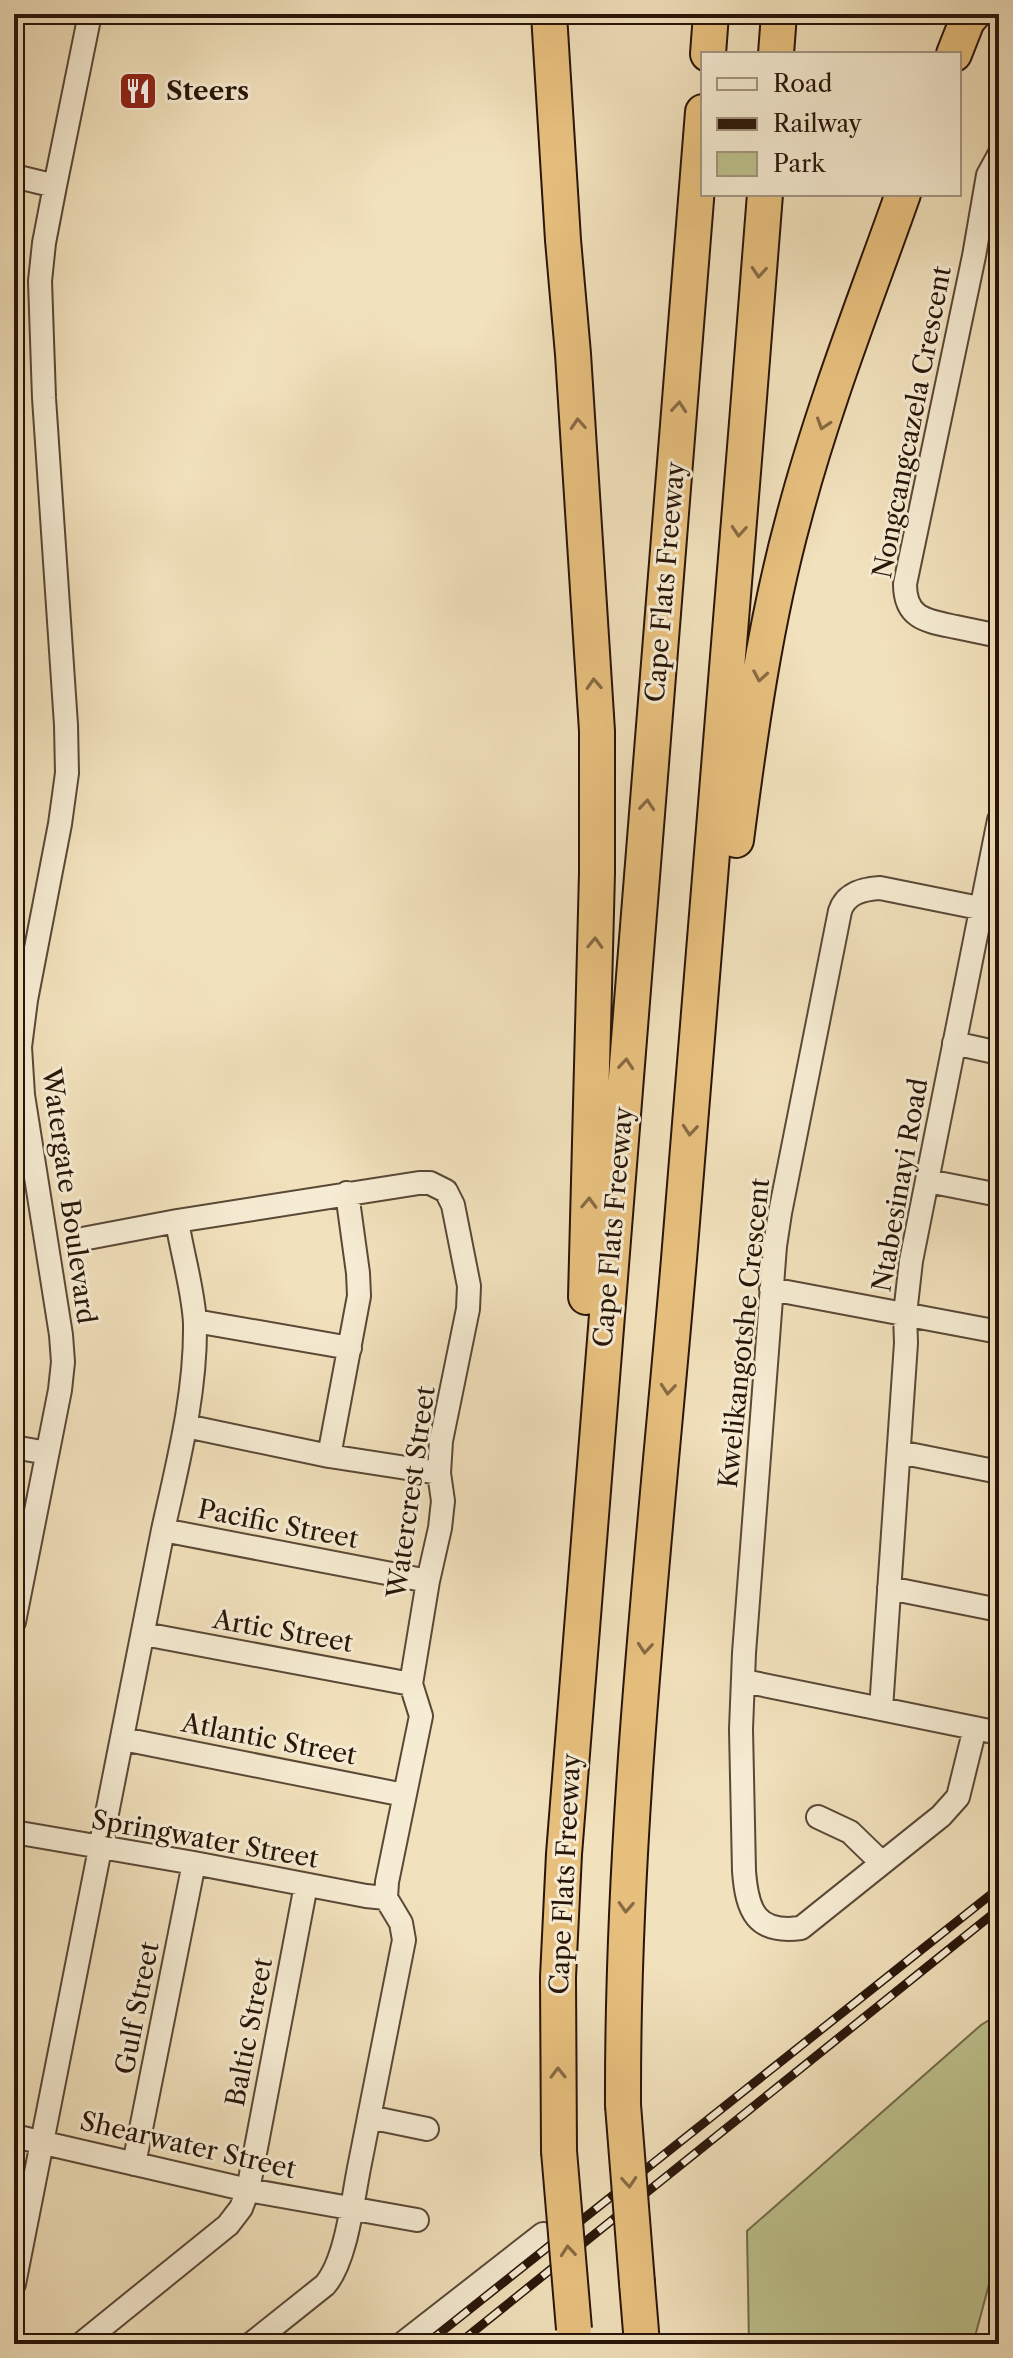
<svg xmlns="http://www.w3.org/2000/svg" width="1013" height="2358" font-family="'Libre Caslon Text',serif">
<rect width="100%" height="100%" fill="#f1e1bc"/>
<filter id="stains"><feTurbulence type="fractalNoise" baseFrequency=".0025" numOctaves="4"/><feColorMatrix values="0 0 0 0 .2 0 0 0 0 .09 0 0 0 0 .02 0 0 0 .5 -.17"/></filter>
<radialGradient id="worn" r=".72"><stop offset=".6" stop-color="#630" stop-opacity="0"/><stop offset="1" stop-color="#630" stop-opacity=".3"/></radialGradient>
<path fill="#bdc28e" stroke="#726c4c" stroke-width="2" d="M999,2014V2247L973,2344H749L747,2231L981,2025Z"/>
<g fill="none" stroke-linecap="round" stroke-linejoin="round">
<g stroke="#5a4836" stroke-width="26">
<path id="minor" d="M999,155L988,175L974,256L905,584C905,619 927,621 956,627C970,630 985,633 999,636
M14,176L55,186
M954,1043L999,1053
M928,1181L999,1195
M77,1240L177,1221L419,1183H430L446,1191L453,1205L469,1286L468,1309L441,1441L439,1473L443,1501L440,1528L428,1581L411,1684L421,1716L387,1882L386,1898L401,1923L404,1940C389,2014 375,2089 360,2163C353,2196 347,2260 325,2285L251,2344
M771,1289L999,1332
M195,1321L350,1348
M186,1426L329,1456L439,1473
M14,1447L47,1453
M899,1452L999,1472
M329,1456L359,1296L358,1273L347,1193
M163,1530L428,1581
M889,1588L999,1610
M14,1622L60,1390L63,1362L61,1335L23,1095L20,1047L26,1000L60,824L67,773L66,725L44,398L40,281L44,243L55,186L90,14
M144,1634L411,1684
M744,1681L999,1733
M881,1709L906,1343L905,1314L911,1261L999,820
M975,1728L958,1797L941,1816L801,1928C756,1934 747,1911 744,1871L741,1729L744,1653L775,1246L780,1213L840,911C846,893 863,889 880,888L999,912
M123,1739L404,1795
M818,1817L850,1832L882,1863
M14,1832L194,1863L366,1896L386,1898
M369,2117L427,2129
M14,2136L248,2190L417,2220
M134,2164L194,1863
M14,2284L163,1530C178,1462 196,1394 195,1324C194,1293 182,1253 177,1221
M81,2344L228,2225L241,2208L248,2190L306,1885
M402,2344L543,2234"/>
</g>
<g stroke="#281509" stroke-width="38">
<path id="highway" d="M549,14L563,240L573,354L597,731V873L586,1297
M708,54L711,14
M776,54L779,14
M954,54L967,21L973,14
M736,840C750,732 765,623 794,517C823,407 865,301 903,194
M623,2105C622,1822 655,1541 679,1259C710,904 737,549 765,194
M559,2151L558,1977L564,1854L703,112
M637,2283L642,2344"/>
</g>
<use href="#minor" stroke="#f6ecd3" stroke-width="22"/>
<use href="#highway" stroke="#e8c07e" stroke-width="34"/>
<g stroke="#281509" stroke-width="9">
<path id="rail" d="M426,2344L999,1888
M458,2344L999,1909"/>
</g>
<use href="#rail" stroke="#f6ecd3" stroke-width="6" stroke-dasharray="18" stroke-linecap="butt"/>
<g stroke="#281509" stroke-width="38" stroke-linecap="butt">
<path id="highway-bridge" d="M623,2105L637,2283
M559,2151L574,2329"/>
</g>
<use href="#highway-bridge" stroke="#e8c07e" stroke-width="34"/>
</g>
<defs><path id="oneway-chevron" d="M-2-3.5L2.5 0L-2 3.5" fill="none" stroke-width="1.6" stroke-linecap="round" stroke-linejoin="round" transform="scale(2)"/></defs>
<g stroke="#886a44">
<use href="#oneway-chevron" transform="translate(759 272) rotate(94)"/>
<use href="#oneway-chevron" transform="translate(679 407) rotate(-85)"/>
<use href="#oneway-chevron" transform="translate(578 424) rotate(-94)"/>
<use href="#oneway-chevron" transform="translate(823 424) rotate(108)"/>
<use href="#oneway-chevron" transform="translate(739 531) rotate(94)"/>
<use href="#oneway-chevron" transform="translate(760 676) rotate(100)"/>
<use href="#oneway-chevron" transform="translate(594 684) rotate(-93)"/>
<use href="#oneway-chevron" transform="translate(647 805) rotate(-85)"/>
<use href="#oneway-chevron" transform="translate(595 943) rotate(-88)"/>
<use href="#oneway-chevron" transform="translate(626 1064) rotate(-85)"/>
<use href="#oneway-chevron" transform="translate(690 1130) rotate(95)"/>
<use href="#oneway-chevron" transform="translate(589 1203) rotate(-88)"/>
<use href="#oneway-chevron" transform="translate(668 1389) rotate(95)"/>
<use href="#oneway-chevron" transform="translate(645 1648) rotate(95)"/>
<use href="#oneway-chevron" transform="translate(626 1907) rotate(93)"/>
<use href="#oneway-chevron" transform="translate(558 2073) rotate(-91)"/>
<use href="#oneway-chevron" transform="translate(629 2182) rotate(86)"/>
<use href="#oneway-chevron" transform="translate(568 2251) rotate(-95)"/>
</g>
<defs>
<g id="restaurant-square" transform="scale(2)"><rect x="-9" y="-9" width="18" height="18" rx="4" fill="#8f2418" stroke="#f6ecd3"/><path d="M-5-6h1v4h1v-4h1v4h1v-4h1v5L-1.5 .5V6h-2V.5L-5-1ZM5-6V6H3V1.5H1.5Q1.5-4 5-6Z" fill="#fff"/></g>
</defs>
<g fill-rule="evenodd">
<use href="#restaurant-square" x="138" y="91"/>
</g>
<g text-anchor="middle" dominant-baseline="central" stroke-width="6" stroke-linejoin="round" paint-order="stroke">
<g font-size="26" font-weight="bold" fill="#281509" stroke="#f6ecd3" text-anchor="start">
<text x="166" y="91">Steers</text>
</g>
<g font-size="26" fill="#281509" stroke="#f6ecd3">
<text transform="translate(912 422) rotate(-79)">Nongcangcazela Crescent</text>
<text transform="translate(665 582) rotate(-85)">Cape Flats Freeway</text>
<text transform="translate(900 1185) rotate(-80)">Ntabesinayi Road</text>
<text transform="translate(69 1196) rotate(82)">Watergate Boulevard</text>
<text transform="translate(613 1227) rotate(-85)">Cape Flats Freeway</text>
<text transform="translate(744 1333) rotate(-84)">Kwelikangotshe Crescent</text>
<text transform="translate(411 1492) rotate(-82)">Watercrest Street</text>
<text transform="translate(278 1524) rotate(11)">Pacific Street</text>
<text transform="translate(283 1631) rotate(10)">Artic Street</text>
<text transform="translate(269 1739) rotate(11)">Atlantic Street</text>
<text transform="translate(205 1839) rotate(10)">Springwater Street</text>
<text transform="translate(565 1874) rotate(-87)">Cape Flats Freeway</text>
<text transform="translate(137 2008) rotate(-79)">Gulf Street</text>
<text transform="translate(249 2032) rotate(-79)">Baltic Street</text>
<text transform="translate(188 2145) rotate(13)">Shearwater Street</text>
</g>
</g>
<rect width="1013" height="2358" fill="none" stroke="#f1e1bc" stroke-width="48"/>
<rect x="16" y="16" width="981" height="2326" fill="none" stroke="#281509" stroke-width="4"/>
<rect x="24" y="24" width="965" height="2310" fill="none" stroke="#281509" stroke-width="2"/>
<rect x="701" y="52" width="260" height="144" fill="#f6ecd3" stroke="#a49682" stroke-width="2"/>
<rect x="717" y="78" width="40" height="12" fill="#f6ecd3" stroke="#a49682" stroke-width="2"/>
<text x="773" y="92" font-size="24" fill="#281509">Road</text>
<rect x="717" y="118" width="40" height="12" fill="#281509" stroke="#a49682" stroke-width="2"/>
<text x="773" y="132" font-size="24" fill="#281509">Railway</text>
<rect x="717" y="152" width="40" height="24" fill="#bdc28e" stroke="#a49682" stroke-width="2"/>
<text x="773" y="172" font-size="24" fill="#281509">Park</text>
<rect width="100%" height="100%" filter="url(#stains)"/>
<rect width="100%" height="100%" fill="url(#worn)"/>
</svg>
